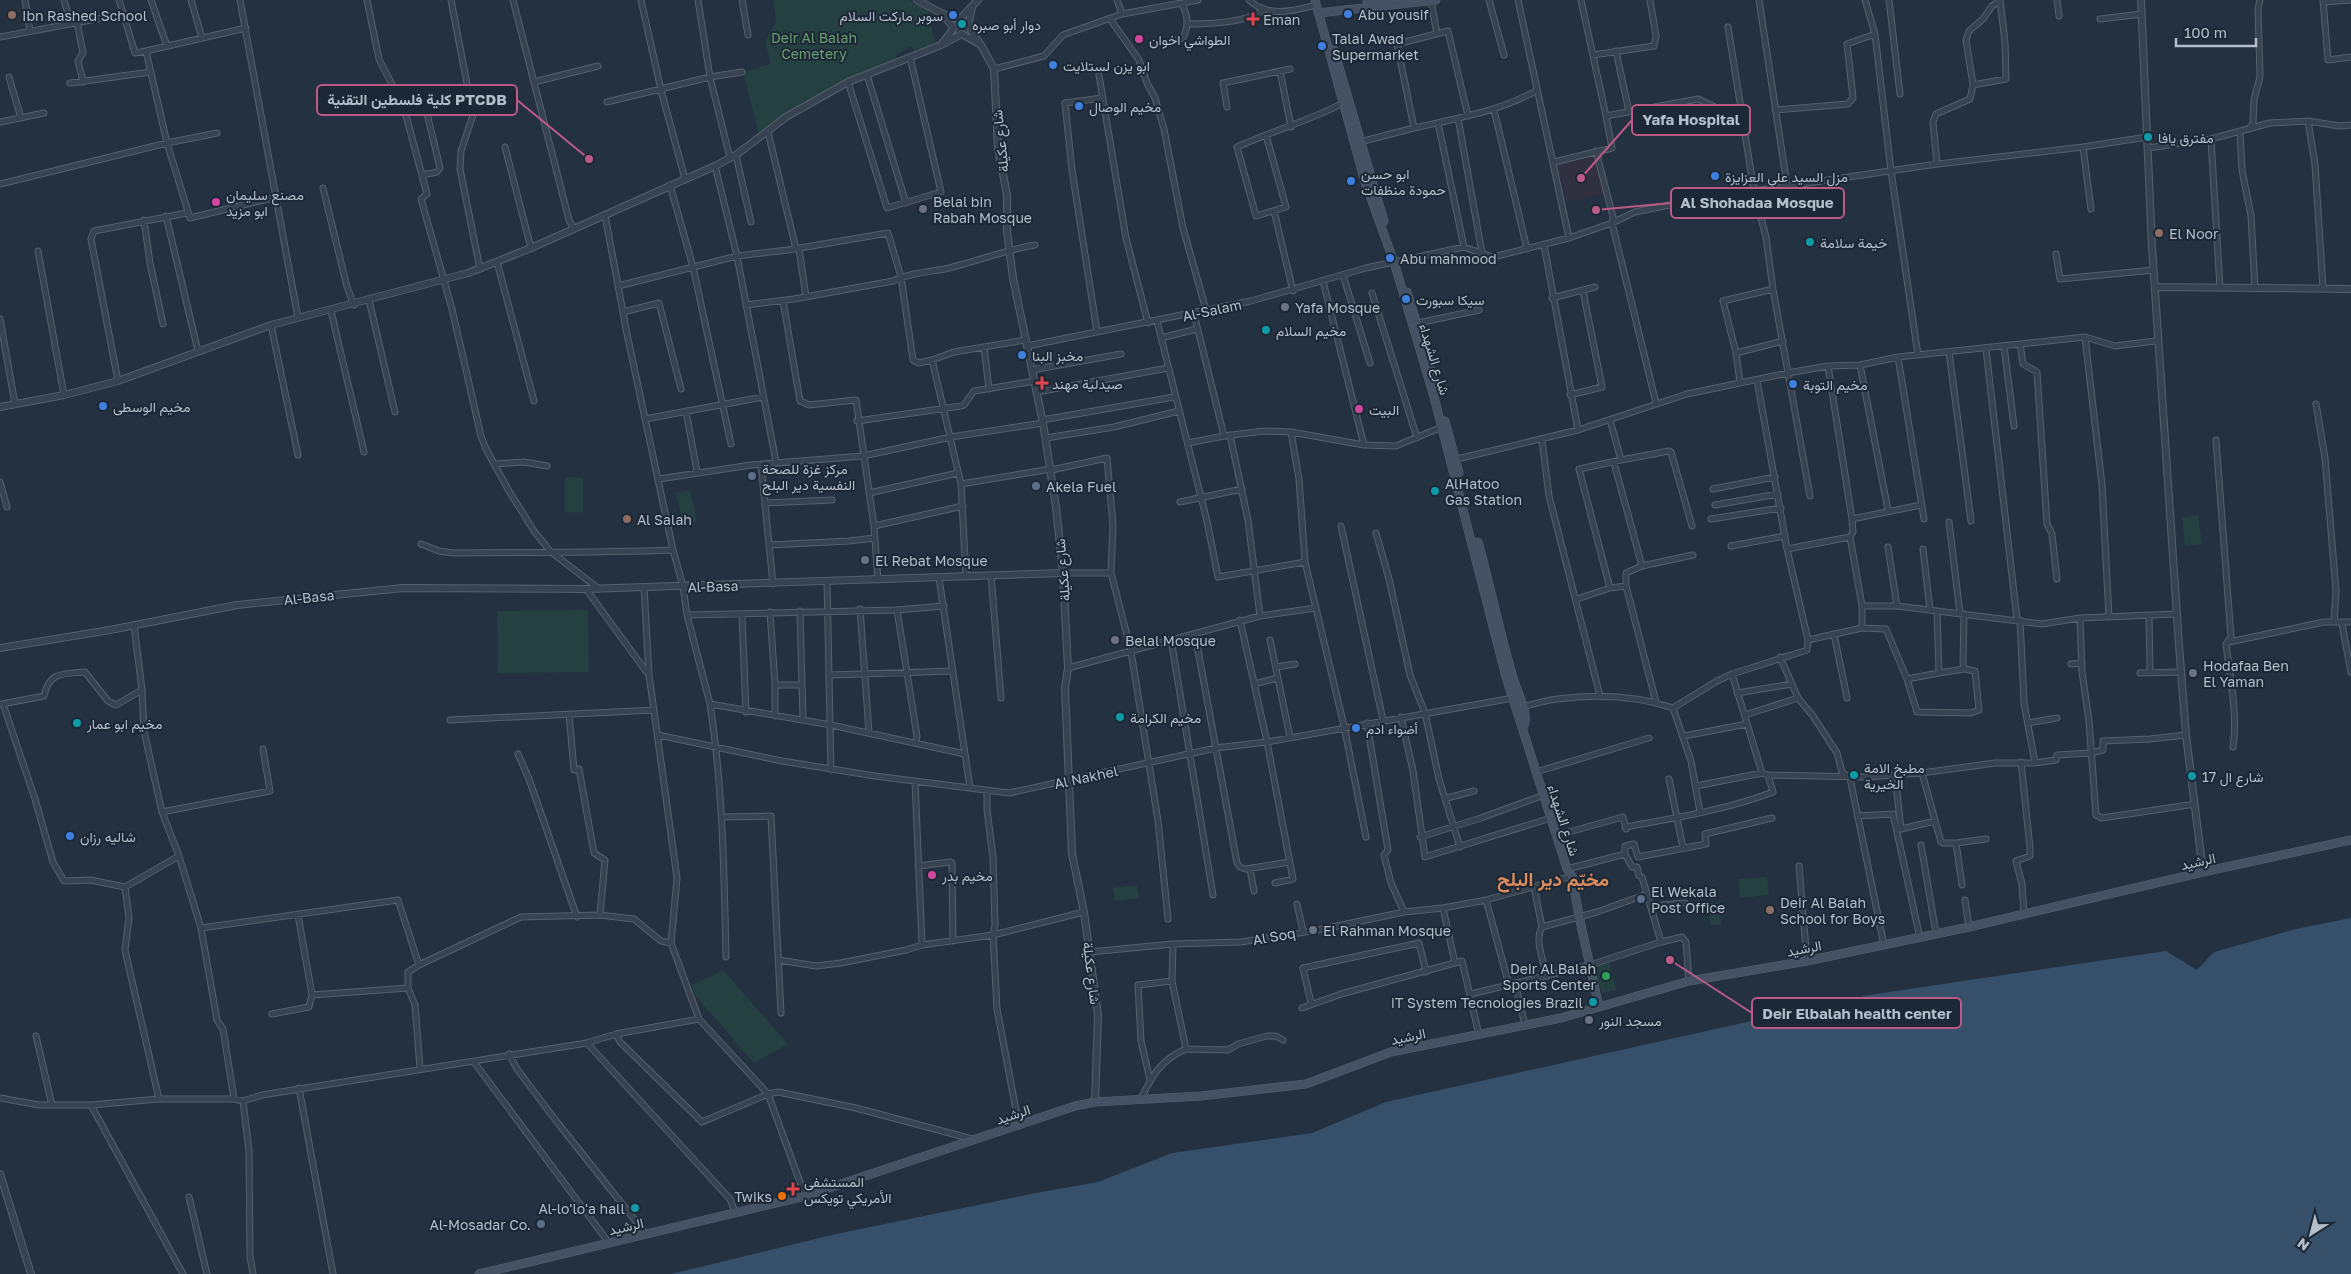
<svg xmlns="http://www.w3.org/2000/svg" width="2351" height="1274" font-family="'Golos Text',Vazirmatn,sans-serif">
<rect width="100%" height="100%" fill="#233140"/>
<path fill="#303040" d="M1595,153L1606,193L1567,202L1556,164Z"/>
<path fill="#254041" d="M773,0H909L928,11L935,43L914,51L911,46L895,55L897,59L841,82L789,112L759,133L743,72L771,64L765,41L776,22Z
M565,477L583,478V513L565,512Z
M690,490L697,521L683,524L676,493Z
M2198,515L2202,544L2185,546L2182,517Z
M588,610L589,672L498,673L497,611Z
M1767,877L1769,895L1740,898L1738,879Z
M1137,885L1139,898L1115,901L1113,888Z
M1720,902L1722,925H1710L1708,903Z
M1609,963L1616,990L1602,993L1595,966Z
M723,970L788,1044L754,1063L694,994L692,985Z"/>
<path fill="#37506a" d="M2351,918V1274H671L836,1234L1036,1193L1098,1182L1172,1153L1312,1133L1386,1102L1869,995L2166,951L2197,970L2214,952L2296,929Z"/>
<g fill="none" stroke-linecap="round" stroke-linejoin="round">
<g stroke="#55616d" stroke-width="7">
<path id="minor" d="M25,0L30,31
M64,0L71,24
M119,0L135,53L146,51L167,143L190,218L276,197
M151,0L167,46
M191,0L202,38
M240,0L298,318
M367,0L379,59L404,108L427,194L421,199L452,309L481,436L486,449L509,491L534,531L550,551L599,589
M451,0L473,115L461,151L460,169L480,269
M513,0L569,220L574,229
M641,0L661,90L685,179
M698,0L710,77L730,158
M742,0L748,35
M1117,0L1122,14
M1249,0C1268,18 1293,11 1316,5
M1489,0L1504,55
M1518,0L1569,238
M1581,0L1606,116L1698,99L1734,116L1742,125
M1759,0L1787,185
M1865,0L1875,34L1891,171L1918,355
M1889,0L1900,94
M2057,0L2059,16
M2323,0L2328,60L2351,57
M1431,1L1437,34
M2323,2L2351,0
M1110,19L1139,60L1147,83L1155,98L1164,129L1183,228L1206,310
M2100,19L2142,14
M77,22L83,53L78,61L83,82
M1187,24C1208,24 1247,23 1264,10
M1728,27L1754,191L1766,237L1773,289L1810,496
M0,37L123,14
M1169,43L1183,38C1189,26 1188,16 1182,4
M146,51L246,28
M1616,51L1629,112
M1593,55L1654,46L1656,36L1650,0
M994,69L1044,56L1063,35L1122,14L1198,0
M1280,71L1291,127
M867,75L906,203
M1099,75L1126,238L1148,323
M9,77L21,118
M534,82L598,66
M848,82L887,208L941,192L910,57
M70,83L151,72
M1973,85L2006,79L2005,42L2000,0
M607,102L710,77L742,72
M1227,107L1223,83L1290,69
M1494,110L1527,249
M1775,110L1848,104L1853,98L1847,44L1875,34
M1468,116L1448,31L1397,44L1414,128C1458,118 1497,112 1536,91
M1458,118L1482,253
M2308,121L2315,164L2323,288
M0,122L44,113
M1438,123L1464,247
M2249,129L2253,123L2254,99L2260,77L2258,9L2260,0
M2240,131L2242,170L2251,216L2255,288
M768,132L796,249
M1266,135L1286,207L1256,216L1237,147C1272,131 1309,121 1343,103
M2211,139L2220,288
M1360,142L1414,128
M505,147L531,248
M2083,147L2091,209
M2148,148L2211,139L2270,123L2308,121L2339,126L2351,125
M1596,151L1613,217L1612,223L1656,403
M736,155L751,222
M1554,162L1612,148L1606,116
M1937,164L1933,122L1936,114L1970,99L1973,85L1966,40L1969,31L1983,19L1992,6L2000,1
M715,166L737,256L776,462
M422,175L437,172L440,168L425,105
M0,184L167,143L217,133
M670,185L693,267L731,444
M323,188L347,287L354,305
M1274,211L1293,291
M605,215L627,334L673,550L683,586L687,615L710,704L831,725L965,754
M166,216L198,351
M144,220L150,263L163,324
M1544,245L1578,430
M799,249L806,297
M38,251L64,395
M2056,254L2060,279L2154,270
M497,262L534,401
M1343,275L1370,363
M1323,281L1364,445
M618,286L737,256L788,250L888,233L901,277L913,360L919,363L932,360L961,484L966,577
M1372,293L1417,438
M1552,298L1595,287
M369,300L395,412
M783,301L800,401L809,405L856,400L874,526L878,580
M746,305L794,299L893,281C909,273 928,272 945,269C976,262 1004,250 1035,245
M331,311L364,452
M623,312L659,303L681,389
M1194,314L1224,436
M0,319L15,404
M1157,321L1207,521L1218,577L1305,562
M1418,323L1479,310
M271,325L298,455
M1097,332L1072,170L1065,103L1102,98
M2085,337L2102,485L2109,617
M1161,338L1197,329
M2020,344L2023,364L2037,372L2047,524L2052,534L2057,579
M1027,346L1251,301L1366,268L1464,247L1493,257L1569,238L1612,223L1635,212L1699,199L1930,165L2083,147L2147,137
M2004,346L2014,426
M984,347L989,389
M1986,349L2017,619
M1949,352L1971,521
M1736,353L1783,341
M1898,357L1924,519
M932,360L954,352L1025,340
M1860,365L1888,510
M1828,366L1852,519L1853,532L1850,537L1862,606
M1032,370L1121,354
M118,381L91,239L94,231L187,213
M1740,382L1736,353L1723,301L1773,289
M1037,392L1168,368
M1570,395L1602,387L1583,291
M2316,404L2325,458L2336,591L2334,622
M686,411L697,472
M645,419L763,397
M1042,420L1174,397
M1610,420L1621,460L1669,451L1671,452L1692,526
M857,421L961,406L964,405L974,391L1035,381
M1291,432L1299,479L1305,562L1344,726L1366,837
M1230,435L1248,520L1260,616
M1046,438L1114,427L1179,411
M1542,440L1549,496L1600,696
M2216,440L2231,637L2226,644C2230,678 2238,713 2233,747
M1188,443L1224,436L1264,431L1291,432L1364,445L1396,446L1442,427
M1453,460L1578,430L1687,394L1788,373L1828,366L1860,365L1898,357L2085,337L2115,346L2155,341
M1614,463L1642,566
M494,464L524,462L547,466
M761,464L773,584
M1051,470L1107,458L1113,525L1111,573
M659,479L751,465L863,456L951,437L1043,423
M0,482L7,507
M961,484L1051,469
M1713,489L1775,477
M869,493L958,473
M1180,502L1242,489
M765,503L832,500
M1715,505L1778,494
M1711,519L1781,508
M1852,519L1921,505
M1949,522L1960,614
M874,526L963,506
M1341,526L1383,720
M1376,533L1389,579L1410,675L1425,713L1439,779L1460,847
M421,544L439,551L453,553C527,552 600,553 673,550
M769,545L849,541L875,538
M1731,546L1785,536
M1888,547L1897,606
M1787,549L1850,537
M1923,549L1930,610
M1063,573H1111L1131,651L1158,821L1168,919
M991,575L1001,698
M939,578L970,788
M827,582L831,770
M1626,586V573L1642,566L1693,555
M644,587L649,675L677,878L671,943L699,1019L768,1094L805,1196
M1610,588L1579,469L1621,460
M586,589L648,674
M1577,599L1610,588L1626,586L1656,702
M860,609L869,732
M897,610L917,736L916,743
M800,611L803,720
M770,612L775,685V716
M742,614L746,712
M1964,614L1963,663L1964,669L1975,671L1979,710L1971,713L1917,712L1907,679L1886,629L1862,628V606H1897L2042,624L2080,618L2177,614
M687,615L897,610L944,606
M2149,615L2150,671
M2080,618L2082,672L2089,721L2096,815L2102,818L2195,804
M1240,620L1267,742L1293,879L1275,883
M2020,620L2024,703L2035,763
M2342,624L2351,672
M134,625L142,690L144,731L162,812L179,856L201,928L217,1020L223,1029L234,1099
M1195,634L1237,863L1240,867L1246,869L1289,862
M1834,634L1847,698
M1171,639L1213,895
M1270,640L1290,737
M1808,640L1862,628
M2229,642L2324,622H2351
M1780,657L1798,698L1813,716L1837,753L1842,772L1850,778L1884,945
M2071,664L2082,663
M1276,667L1295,664
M1068,668L1260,616L1316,608
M1939,673L1964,669
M2140,673L2181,672
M1732,674L1762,773
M830,675L953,671
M1907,679L1939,673L1937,611
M1254,684L1277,678
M775,685H802
M1737,693L1792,684
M2,704L44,696C49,671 64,674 85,672L108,701L116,705L142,690
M3,704L35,799L53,862L64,881L90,880L125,887L179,856
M710,704C723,788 724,872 726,957
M1520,707C1533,705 1545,700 1558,699C1596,694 1637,696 1673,708L1691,761L1700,812
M1673,708L1717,681L1732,674L1807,650L1808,640L1787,549L1757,380
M569,714L574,770L579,769L594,853L605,860L600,915
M1745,715L1798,698
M1401,717L1413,771L1425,857L1551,818
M450,720L654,710
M1367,723L1388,850L1384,855L1391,883L1404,912
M2028,723L2057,718
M658,735L782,761L875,776L1009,793L1216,748L1267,742L1513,698
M1684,736L1747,724
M518,754L529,779L577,917
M2021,762L2030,848V856L2016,861L2022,884L2024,914
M1536,772L1649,738
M1922,773L1941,842L1943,843H1956L1962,885
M1895,775L1901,829L1935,821
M1669,779L1683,848
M915,781L922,945
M1696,786L1762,773L1768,775L1866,777L1922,773L1995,763H2035L2056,760L2057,755L2091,753L2103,750V741L2150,739L2186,735
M987,791V810L993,857L995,925L993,935L997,1009L1019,1126
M1447,798L1474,791
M162,812L270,791L263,749
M1857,816L1893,814L1920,938
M722,817L771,816L781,1013
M1625,827C1674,818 1726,810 1773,792L1768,775
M1558,835L1623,817L1626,829
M1420,837L1481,818L1544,795
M1956,843L1986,839
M1921,845L1936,933
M1625,854L1632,867H1637L1639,876L1642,877L1661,942
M918,866L950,862L952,863L953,941
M1799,866L1807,961
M1250,869L1254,891
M1567,869L1625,854V846L1634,844L1638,857L1706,844L1705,834L1772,818
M125,887L129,918L125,950L159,1099
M1534,887L1542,927C1534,940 1544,962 1547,976
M1486,900L1509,985
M1965,900L1969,927
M1297,904L1303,931
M1651,906L1685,903
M1443,908L1455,963
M298,915L312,995
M1542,927L1597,912L1647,894
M201,928L398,900L419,965
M1090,952L1173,944L1241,942L1318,930L1404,912L1443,908L1486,900L1572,876
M779,960L816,966L841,963L906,950L922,945L993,935L1084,912
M1515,983L1525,1025
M1471,994L1590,965L1661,942L1682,937L1686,942L1689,981
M1311,1003L1303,968L1419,943L1426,972
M1302,1008L1341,994L1462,961L1479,1035
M272,1014L309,1007L312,995L408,988
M616,1034L620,1042L702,1122L768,1094L778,1092L856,1108L972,1139
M36,1036L52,1105
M587,1043L730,1199L735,1212
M1186,1049L1228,1050L1238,1044L1267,1036H1276L1283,1040
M509,1054L517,1069L557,1122L646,1234
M474,1062L609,1243
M420,1068L415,1005L408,988V972L419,965L521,917L600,915L634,919L661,941L671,943
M1150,1080L1141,1041L1138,985L1172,981
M299,1088L333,1274
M0,1098L39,1105H91L159,1099H234L243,1101L262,1095L587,1043L616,1034L699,1019
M1141,1099C1152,1075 1162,1059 1186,1049L1172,981L1173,944
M243,1101L249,1151L250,1256L253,1274
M91,1105L183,1274
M189,1197L207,1274"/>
</g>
<g stroke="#55616d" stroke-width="8">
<path id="tertiary" d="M917,0L941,13
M2141,0L2152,247L2179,645L2186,735L2203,872
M972,8L968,26L981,45L962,34L941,45L954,28L941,13L959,20L978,0
M981,45L994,69L998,148L1007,195V231L1013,278L1043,423L1056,507L1063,573L1068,668L1065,688L1072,854L1084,912L1098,1015L1095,1102
M2155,287L2351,289
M0,407L64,395L118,381L271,325L468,273L531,248L715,166L736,155L786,117L848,82L941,45
M0,648L110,630L237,605L403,588L586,589L1063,573
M0,1174L31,1274"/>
</g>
<g stroke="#55616d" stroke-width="9">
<path id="secondary" d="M1315,0L1365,182L1394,262L1434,397L1506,677L1567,869L1572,876L1579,916L1599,1007
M1367,2L1385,0
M1318,13L1436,0
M1334,50L1384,221
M1407,292L1435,383
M1445,421L1459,473
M1478,542C1491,588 1500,635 1514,681C1518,693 1529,714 1524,726
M479,1274L805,1196L1075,1106L1095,1102L1201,1096L1306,1084L1391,1052L1561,1018L1689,981L1807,961L1969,927L2203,872L2351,840"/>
</g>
<use href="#minor" stroke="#374350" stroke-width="5"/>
<use href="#tertiary" stroke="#374350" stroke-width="6"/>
<use href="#secondary" stroke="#455263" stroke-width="8"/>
</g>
<g fill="#3f7fe0" stroke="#1c2835" stroke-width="2">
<circle cx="1348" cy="14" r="5"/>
<circle cx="953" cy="15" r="5"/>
<circle cx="1322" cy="46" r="5"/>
<circle cx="1053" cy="65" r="5"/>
<circle cx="1079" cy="106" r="5"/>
<circle cx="1715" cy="176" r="5"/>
<circle cx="1351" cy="181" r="5"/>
<circle cx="1390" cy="258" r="5"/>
<circle cx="1406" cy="299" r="5"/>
<circle cx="1022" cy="355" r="5"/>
<circle cx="1793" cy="384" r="5"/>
<circle cx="103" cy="406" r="5"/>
<circle cx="1356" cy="728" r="5"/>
<circle cx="70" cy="836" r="5"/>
</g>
<g fill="#8d6e63" stroke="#1c2835" stroke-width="2">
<circle cx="12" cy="15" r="5"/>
<circle cx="2159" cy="233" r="5"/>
<circle cx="627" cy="519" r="5"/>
<circle cx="1770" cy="910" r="5"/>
</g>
<g fill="#e0444e" stroke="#1c2835" stroke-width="2">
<path d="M1250.5 11.5h5v5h5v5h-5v5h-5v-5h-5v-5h5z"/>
<path d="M1039.5 375.5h5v5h5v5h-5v5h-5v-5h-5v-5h5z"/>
<path d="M790.5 1181.5h5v5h5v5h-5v5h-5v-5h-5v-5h5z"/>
</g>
<g fill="#0f9aa8" stroke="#1c2835" stroke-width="2">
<circle cx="962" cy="24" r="5"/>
<circle cx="2148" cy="137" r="5"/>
<circle cx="1810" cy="242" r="5"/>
<circle cx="1266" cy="330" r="5"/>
<circle cx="1435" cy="491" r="5"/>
<circle cx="1120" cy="717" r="5"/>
<circle cx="77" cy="723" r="5"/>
<circle cx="1854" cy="775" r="5"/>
<circle cx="2192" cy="776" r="5"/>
<circle cx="1593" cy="1002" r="5"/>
<circle cx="635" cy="1208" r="5"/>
</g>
<g fill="#d1479c" stroke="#1c2835" stroke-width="2">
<circle cx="1139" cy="39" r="5"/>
<circle cx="216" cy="202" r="5"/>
<circle cx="1359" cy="409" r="5"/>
<circle cx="932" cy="875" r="5"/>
</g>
<g fill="#6b7280" stroke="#1c2835" stroke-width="2">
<circle cx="923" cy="209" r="5"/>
<circle cx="1285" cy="307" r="5"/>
<circle cx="865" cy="560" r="5"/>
<circle cx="1115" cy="640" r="5"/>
<circle cx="2193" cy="673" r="5"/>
<circle cx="1313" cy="930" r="5"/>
<circle cx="1589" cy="1020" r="5"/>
</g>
<g fill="#5c6f8a" stroke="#1c2835" stroke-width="2">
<circle cx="752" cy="476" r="5"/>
<circle cx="1036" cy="486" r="5"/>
<circle cx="1641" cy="899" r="5"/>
<circle cx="541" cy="1224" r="5"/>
</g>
<circle fill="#2e9e5b" stroke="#1c2835" stroke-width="2" cx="1606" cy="976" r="5"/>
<circle fill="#e8710a" stroke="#1c2835" stroke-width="2" cx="782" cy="1196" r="5"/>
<g text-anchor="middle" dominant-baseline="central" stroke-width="4" stroke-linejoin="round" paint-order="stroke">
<g font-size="14" fill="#b3beca" stroke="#1c2835" text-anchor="start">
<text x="1358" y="14">Abu yousif</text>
<text x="22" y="15">Ibn Rashed School</text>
<text x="943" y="15" text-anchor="end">سوبر ماركت السلام</text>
<text x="1263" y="19">Eman</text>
<text x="972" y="24">دوار أبو صبره</text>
<text x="1332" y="38">Talal Awad<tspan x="1332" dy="16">Supermarket</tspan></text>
<text x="1149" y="39">الطواشي اخوان</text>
<text x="1063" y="65">ابو يزن لستلايت</text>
<text x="1089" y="106">مخيم الوصال</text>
<text x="2158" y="137">مفترق يافا</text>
<text x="1361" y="173">ابو حسن<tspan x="1361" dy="16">حمودة منظفات</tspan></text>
<text x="1725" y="176">مزل السيد علي العزايزة</text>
<text x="226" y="194">مصنع سليمان<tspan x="226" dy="16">ابو مزيد</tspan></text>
<text x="933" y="201">Belal bin<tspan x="933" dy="16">Rabah Mosque</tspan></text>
<text x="2169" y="233">El Noor</text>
<text x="1820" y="242">خيمة سلامة</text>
<text x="1400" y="258">Abu mahmood</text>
<text x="1416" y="299">سيكا سبورت</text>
<text x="1295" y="307">Yafa Mosque</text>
<text x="1276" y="330">مخيم السلام</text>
<text x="1032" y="355">مخبز البنا</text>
<text x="1052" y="383">صيدلية مهند</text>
<text x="1803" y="384">مخيم التوبة</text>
<text x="113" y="406">مخيم الوسطى</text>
<text x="1369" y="409">البيت</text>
<text x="762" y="468">مركز غزة للصحة<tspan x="762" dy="16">النفسية دير البلح</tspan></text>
<text x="1445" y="483">AlHatoo<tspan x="1445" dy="16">Gas Station</tspan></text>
<text x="1046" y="486">Akela Fuel</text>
<text x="637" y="519">Al Salah</text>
<text x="875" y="560">El Rebat Mosque</text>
<text x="1125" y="640">Belal Mosque</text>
<text x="2203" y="665">Hodafaa Ben<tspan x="2203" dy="16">El Yaman</tspan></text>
<text x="1130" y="717">مخيم الكرامة</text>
<text x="87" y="723">مخيم ابو عمار</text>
<text x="1366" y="728">أضواء ادم</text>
<text x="1864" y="767">مطبخ الامة<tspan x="1864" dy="16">الخيرية</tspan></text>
<text x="2202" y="776">شارع ال 17</text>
<text x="80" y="836">شاليه رزان</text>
<text x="942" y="875">مخيم بدر</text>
<text x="1651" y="891">El Wekala<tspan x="1651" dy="16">Post Office</tspan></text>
<text x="1780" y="902">Deir Al Balah<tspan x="1780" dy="16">School for Boys</tspan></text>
<text x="1323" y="930">El Rahman Mosque</text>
<text x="1596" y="968" text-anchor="end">Deir Al Balah<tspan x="1596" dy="16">Sports Center</tspan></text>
<text x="1583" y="1002" text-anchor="end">iT System Tecnologies Brazil</text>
<text x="1599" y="1020">مسجد النور</text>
<text x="804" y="1181">المستشفى<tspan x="804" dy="16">الأمريكي تويكس</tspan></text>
<text x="772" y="1196" text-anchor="end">Twiks</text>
<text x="625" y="1208" text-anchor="end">Al-lo'lo'a hall</text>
<text x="531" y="1224" text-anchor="end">Al-Mosadar Co.</text>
</g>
<g font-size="14" fill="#699d71" stroke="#1c2835">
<text x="814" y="37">Deir Al Balah<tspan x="814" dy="16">Cemetery</tspan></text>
</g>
<g font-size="14" fill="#b3beca" stroke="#1c2835">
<text transform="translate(1000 141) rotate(-96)">شارع عكيلة</text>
<text transform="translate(1212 310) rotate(-12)">Al-Salam</text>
<text transform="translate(1435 359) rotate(73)">شارع الشهداء</text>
<text transform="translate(1062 570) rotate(-95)">شارع عكيلة</text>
<text transform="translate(713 586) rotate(-2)">Al-Basa</text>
<text transform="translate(309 597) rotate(-6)">Al-Basa</text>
<text transform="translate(1086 777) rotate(-12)">Al Nakhel</text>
<text transform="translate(1564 820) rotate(72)">شارع الشهداء</text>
<text transform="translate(2198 861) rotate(-13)">الرشيد</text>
<text transform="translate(1274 936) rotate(-10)">Al Soq</text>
<text transform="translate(1804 948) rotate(-11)">الرشيد</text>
<text transform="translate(1092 973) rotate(83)">شارع عكيلة</text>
<text transform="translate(1408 1036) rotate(-12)">الرشيد</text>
<text transform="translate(1013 1114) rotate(-18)">الرشيد</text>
<text transform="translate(626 1226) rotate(-13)">الرشيد</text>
</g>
<g font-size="19" font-weight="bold" fill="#db8b5e" stroke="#1c2835">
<text x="1553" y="878">مخيّم دير البلح</text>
</g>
</g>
<path fill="none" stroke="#bc5a87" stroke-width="2" d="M589 159L517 100M1581 178L1632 120M1596 210L1671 203M1670 960L1752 1013"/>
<g fill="#bc5a87" stroke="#1c2835" stroke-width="2">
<circle cx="589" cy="159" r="5"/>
<circle cx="1581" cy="178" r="5"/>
<circle cx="1596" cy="210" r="5"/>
<circle cx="1670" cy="960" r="5"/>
</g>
<g fill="#1c2835" stroke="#bc5a87" stroke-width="2">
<rect x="317" y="85" width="200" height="30" rx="5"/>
<rect x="1632" y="105" width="118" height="30" rx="5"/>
<rect x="1671" y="188" width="173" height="30" rx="5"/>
<rect x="1752" y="998" width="209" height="30" rx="5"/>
</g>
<g font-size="15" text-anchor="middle" font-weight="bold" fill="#b3beca">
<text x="417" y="105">كلية فلسطين التقنية PTCDB</text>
<text x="1691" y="125">Yafa Hospital</text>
<text x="1757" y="208">Al Shohadaa Mosque</text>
<text x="1857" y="1019">Deir Elbalah health center</text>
</g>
<g transform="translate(2311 1234) rotate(216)" stroke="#1c2835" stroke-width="4" paint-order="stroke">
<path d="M0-4L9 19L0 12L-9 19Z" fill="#b3beca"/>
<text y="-8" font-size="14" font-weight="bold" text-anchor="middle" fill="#b3beca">N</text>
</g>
<path d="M2176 38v8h80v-8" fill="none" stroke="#b3beca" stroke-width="2.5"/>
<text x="2184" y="38" font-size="15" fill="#b3beca" stroke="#1c2835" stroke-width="4" paint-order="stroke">100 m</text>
</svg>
